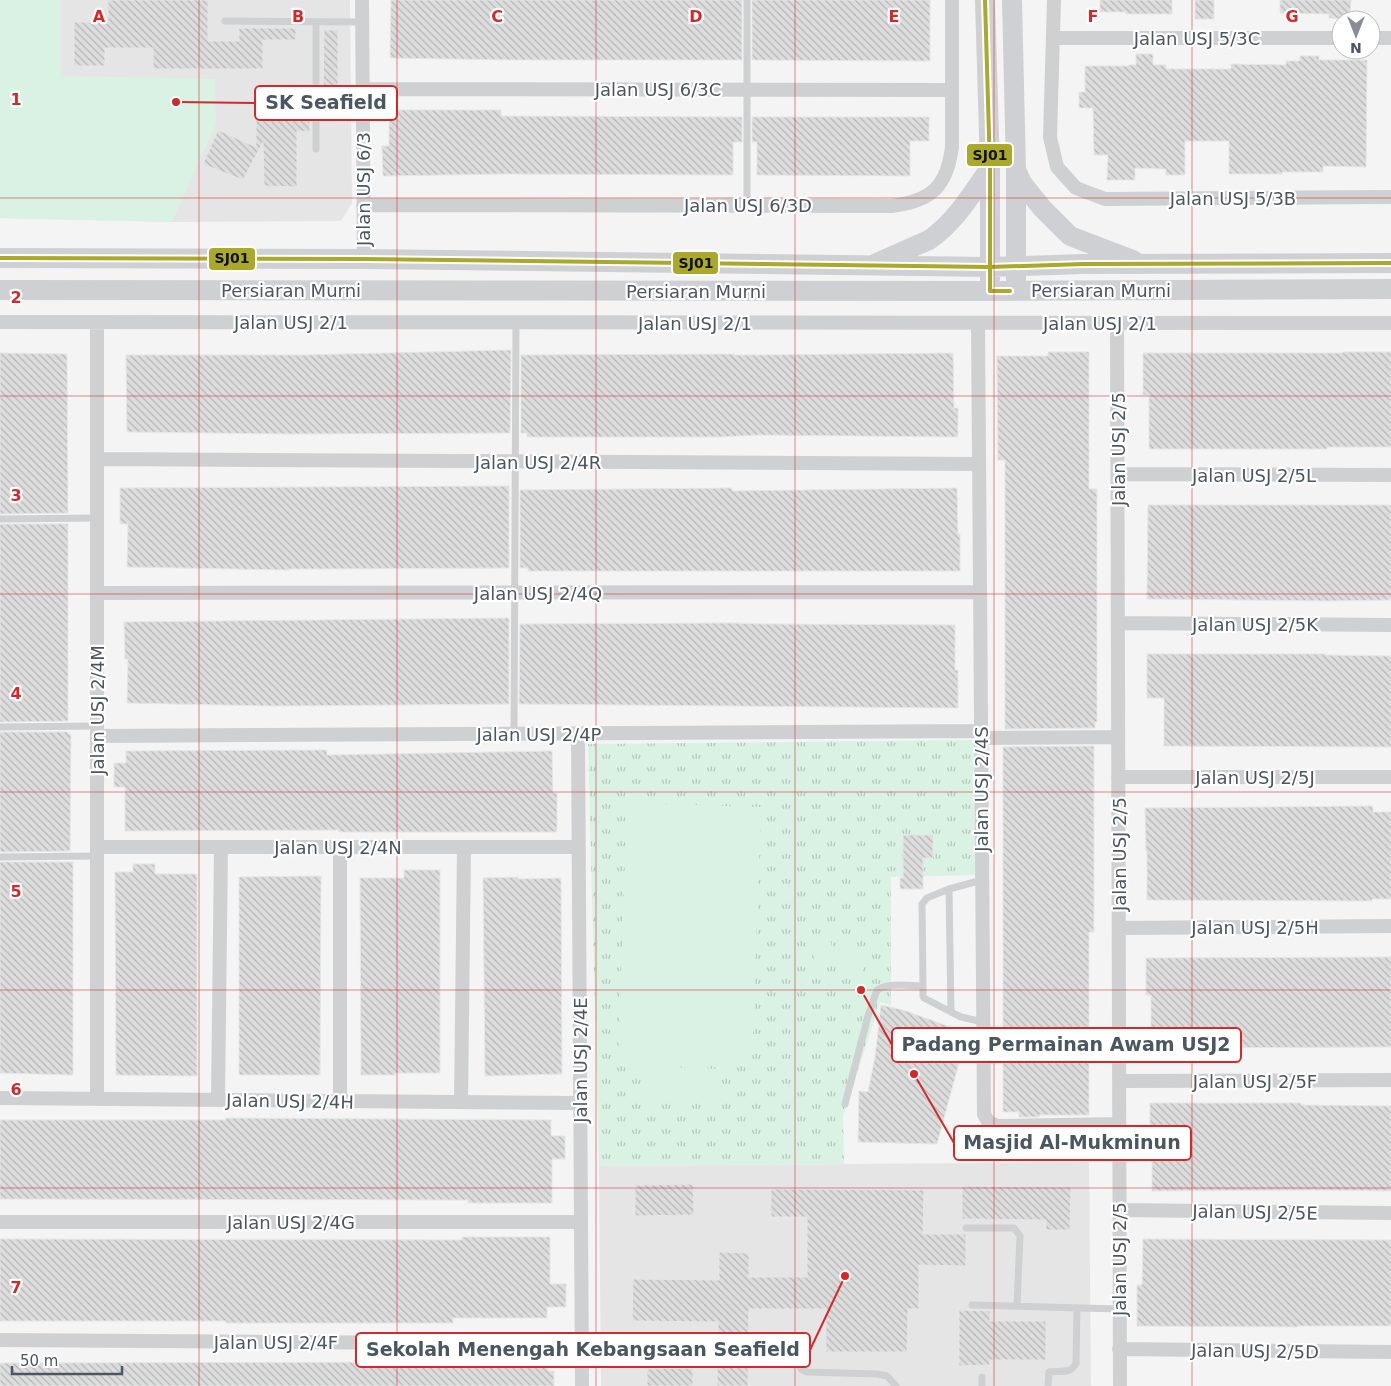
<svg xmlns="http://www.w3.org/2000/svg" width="1391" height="1386" font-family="'DejaVu Sans',sans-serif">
<defs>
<pattern id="park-tufts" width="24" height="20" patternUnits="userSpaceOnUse" patternTransform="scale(1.25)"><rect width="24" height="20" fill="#d9f2e3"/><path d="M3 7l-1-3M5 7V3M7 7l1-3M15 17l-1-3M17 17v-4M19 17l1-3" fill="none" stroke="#b2c7bb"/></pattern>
<pattern id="building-back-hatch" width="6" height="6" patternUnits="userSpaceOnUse" patternTransform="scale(1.25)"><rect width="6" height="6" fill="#ddddde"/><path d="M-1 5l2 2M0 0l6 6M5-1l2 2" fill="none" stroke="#b5b6b7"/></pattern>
</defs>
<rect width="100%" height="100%" fill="#f4f4f4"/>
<path fill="#e6e5e6" d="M0,0H350L352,203L341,221L172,222L0,218Z
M1089,1162L1091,1386H601L599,1166Z"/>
<path fill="url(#park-tufts)" d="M975,740L976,875L891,877V1005L880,1002L843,1116L844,1164L599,1166L588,744Z"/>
<path fill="#d9f2e3" d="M0,0H61V76L215,79L216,124L172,222L0,218Z
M627,803L761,807L752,1065L618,1060Z
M829,933L836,965L816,969L809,937Z
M856,938L863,973L844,977L837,942Z
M645,1066L720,1069L719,1101L644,1099Z"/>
<path fill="url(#building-back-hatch)" stroke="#e5e6e7" d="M108,0H208V41H239V28H296V40H263V69H153V48H105V66H74V22H108Z
M391,0H742V60H514L390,58Z
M752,0H930V61L752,60Z
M1100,0H1172V14H1126V12H1100Z
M1195,0H1214V19H1195Z
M1280,0H1351L1350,19L1329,18V14L1280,13Z
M324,30H338V115H321L320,112L317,110L321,107V98H323Z
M1136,54H1153V65H1166V69H1231V64L1286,65V61H1300V56H1319V60H1367L1366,167L1323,166V172H1282V174H1229V141H1185V175H1166V169L1135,168V180H1107L1108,155H1094L1093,108H1079V92H1085V66H1128V65H1136Z
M269,98H311V107L315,110L310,115V132L297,131V187L264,186L263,142L243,180L203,164L218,130L256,147V106L268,105Z
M389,110H501V116L742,117V142H733V175L503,174L383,176L382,146H389Z
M752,117H929V141H910V176L757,175V142H752Z
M511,350L510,433L288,434L127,432L126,355H303Z
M1048,352H1089V489H1097V722H1095V728L1005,729V460H998L997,356H1048Z
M1343,352H1391V447H1327V449H1149V395H1143V353H1343Z
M0,353L67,354L68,513L0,514Z
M953,353L954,408H958V437L760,435L717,437H527V433H521V355L734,354V355H761Z
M509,486V568L318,569H289V570L127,567L128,524H120V488Z
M732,488V491L957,488L958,534H960V571H528V568H520V490Z
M1148,505H1391V600L1329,601L1147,599Z
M0,524H68V721L0,722Z
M509,618V704L273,706L127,703L128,659H125L124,622Z
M731,623L763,624L955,625V670H958V708L519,704L520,624Z
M1147,654H1325V655L1391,656V747L1164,746V698H1147Z
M0,732H68V734H71L70,851L0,852Z
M1094,746V932H1089V1115H1039V1117H1019V1112H1003V747Z
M327,750V755L552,751L553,793H557V832H339V830L125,831V787H114V763H126V751Z
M1373,806V812H1391V899H1372V901L1147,900V851H1146L1145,808Z
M903,835H933V858H923V889H900V878H903Z
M0,862H73V1075L0,1073Z
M133,864H155V874H197V1076L116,1075L115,872H133Z
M404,870H440V1073H395V1075H361L360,878H404Z
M321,876L320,1075H239V877Z
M518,877V879L561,878L562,1074L485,1076L483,878Z
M1391,957V1047L1151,1048V995H1146V958Z
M881,1005L903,1010L967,1033L937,1144L858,1142L859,1091L868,1092L875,1057Z
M1150,1103H1301V1105L1391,1106V1191L1314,1190L1152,1191V1143H1150Z
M226,1118L551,1120V1136H565V1159H552V1203H468V1200L0,1199V1120H226Z
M693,1184L694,1215L635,1216V1185Z
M962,1186L1071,1187L1070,1230H1046V1220L962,1219Z
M771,1189L924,1190L923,1234H966V1266L919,1265V1309H908L907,1352H826V1309H749L748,1386H717L718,1322L632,1321L633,1279L719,1280V1252L749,1253V1277H807V1217H771Z
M462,1237H550V1284H566V1307H547V1318H453V1323H226V1321H0V1239L462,1240Z
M1143,1239L1391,1240V1326H1297V1327L1137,1326V1285H1142Z
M959,1310L990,1311V1321H1046V1360H990V1365L959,1366Z
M467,1359H548V1371H554V1386H0V1363L467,1362Z
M693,1368V1386H647V1369Z"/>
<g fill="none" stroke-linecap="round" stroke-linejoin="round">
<path stroke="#ced0d2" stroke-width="7" d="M747,0V205
M225,21L362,22
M316,22V105
M316,115V149
M0,519L97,518
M0,727L97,726
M514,734L516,322
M0,857L97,856
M982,880L949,889L951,1012L961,1017L983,1022
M949,889L927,898L922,904L923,986V996L924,998L951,1012
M845,1104L868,1016L877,990C889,982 909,986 923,986
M966,1228H1014L1020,1236L1017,1306
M972,1305L1119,1309
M798,1341L799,1364L801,1369L807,1372L877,1374L887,1376L896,1386
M982,1377V1386
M1048,1386L1049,1372C1060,1370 1071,1375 1076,1363L1077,1308"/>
<path stroke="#ced0d2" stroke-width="14" d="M362,0L364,259
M1054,0L1050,137L1057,167L1076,188L1105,199L1391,197
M1053,38H1341
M1371,38H1391
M363,89L952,90
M363,205L892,206C931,201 947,187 952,147V0
M0,322L1391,323
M97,322V1099
M978,323L984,1114L989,1123L998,1126L1119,1124
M1117,323L1120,1386
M97,459L979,464
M1118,474L1391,475
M97,593L980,592
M1118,623L1391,625
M578,733L582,1386
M97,736L981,731
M981,738L1118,737
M1118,777H1391
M97,847H578
M340,847V1101
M1119,928L1391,926
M1119,1081L1391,1080
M0,1098L580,1103
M218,1100L221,847
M461,1102L464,847
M1119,1210L1391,1213
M0,1222H581
M0,1340L582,1344
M1119,1349L1391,1352"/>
<path stroke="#ced0d4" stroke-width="20" d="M985,0L990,168V279
M1012,0L1016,170V279
M1016,170L1022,183L1042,208L1070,236L1133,260
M0,258L364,259L990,267L1084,264L1391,263
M877,263L929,240C955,222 972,194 990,168
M0,290L990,291L1391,289"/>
<g stroke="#fff" stroke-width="8">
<path id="bus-1" d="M985,0L990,168V291H1010
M0,258L364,259L990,267L1084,264L1391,263"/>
</g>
<use href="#bus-1" stroke="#aaa92c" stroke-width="4"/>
</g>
<path fill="none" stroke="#d62828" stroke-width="1" stroke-opacity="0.55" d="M199,0V1386M397,0V1386M596,0V1386M795,0V1386M994,0V1386M1192,0V1386M0,198H1391M0,396H1391M0,594H1391M0,792H1391M0,990H1391M0,1188H1391"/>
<g text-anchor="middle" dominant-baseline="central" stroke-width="4.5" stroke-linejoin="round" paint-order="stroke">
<g font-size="18" fill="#4a5661" stroke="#fff">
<text x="1197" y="38">Jalan USJ 5/3C</text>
<text x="658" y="89">Jalan USJ 6/3C</text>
<text transform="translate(363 189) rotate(-90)">Jalan USJ 6/3</text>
<text x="1233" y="198">Jalan USJ 5/3B</text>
<text x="748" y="205">Jalan USJ 6/3D</text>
<text x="291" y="290">Persiaran Murni</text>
<text x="1101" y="290">Persiaran Murni</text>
<text x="696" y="291">Persiaran Murni</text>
<text x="291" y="322">Jalan USJ 2/1</text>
<text x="695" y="323">Jalan USJ 2/1</text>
<text x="1100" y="323">Jalan USJ 2/1</text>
<text transform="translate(1118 449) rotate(-90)">Jalan USJ 2/5</text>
<text x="538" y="462">Jalan USJ 2/4R</text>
<text x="1254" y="475">Jalan USJ 2/5L</text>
<text x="538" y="593">Jalan USJ 2/4Q</text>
<text x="1255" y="624">Jalan USJ 2/5K</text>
<text transform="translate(97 710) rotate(-90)">Jalan USJ 2/4M</text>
<text x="539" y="734">Jalan USJ 2/4P</text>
<text x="1255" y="777">Jalan USJ 2/5J</text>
<text transform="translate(981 789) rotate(-90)">Jalan USJ 2/4S</text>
<text x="338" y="847">Jalan USJ 2/4N</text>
<text transform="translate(1119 854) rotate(-90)">Jalan USJ 2/5</text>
<text x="1255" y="927">Jalan USJ 2/5H</text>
<text transform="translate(580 1060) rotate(-90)">Jalan USJ 2/4E</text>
<text x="1255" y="1081">Jalan USJ 2/5F</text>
<text transform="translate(290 1101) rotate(1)">Jalan USJ 2/4H</text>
<text transform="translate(1255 1212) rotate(1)">Jalan USJ 2/5E</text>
<text x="291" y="1222">Jalan USJ 2/4G</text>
<text transform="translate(1119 1259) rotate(-90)">Jalan USJ 2/5</text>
<text x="276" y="1342">Jalan USJ 2/4F</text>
<text transform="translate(1255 1351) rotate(1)">Jalan USJ 2/5D</text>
</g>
</g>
<g font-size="16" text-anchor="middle" font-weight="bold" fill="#d62828" stroke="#fff" stroke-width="4.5" stroke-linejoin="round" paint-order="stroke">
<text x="99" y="22">A</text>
<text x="298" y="22">B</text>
<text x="497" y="22">C</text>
<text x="696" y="22">D</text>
<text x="894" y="22">E</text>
<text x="1093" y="22">F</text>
<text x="1292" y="22">G</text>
<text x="16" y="105">1</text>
<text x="16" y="303">2</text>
<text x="16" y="501">3</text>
<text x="16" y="699">4</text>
<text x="16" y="897">5</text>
<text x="16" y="1095">6</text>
<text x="16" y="1293">7</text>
</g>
<path fill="none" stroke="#d62828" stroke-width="2" d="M176 102L255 103M861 990L892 1045M914 1074L954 1143M845 1276L810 1350"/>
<g fill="#d62828" stroke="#fff" stroke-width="2">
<circle cx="176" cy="102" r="5"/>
<circle cx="861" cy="990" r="5"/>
<circle cx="914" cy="1074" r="5"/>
<circle cx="845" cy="1276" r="5"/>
</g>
<g fill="#fff" stroke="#d62828" stroke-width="2">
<rect x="255" y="86" width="142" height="34" rx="5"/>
<rect x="892" y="1028" width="349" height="34" rx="5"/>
<rect x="954" y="1126" width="237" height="34" rx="5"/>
<rect x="356" y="1333" width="454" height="34" rx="5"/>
</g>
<g font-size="19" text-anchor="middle" font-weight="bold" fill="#4a5661">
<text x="326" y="109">SK Seafield</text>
<text x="1066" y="1051">Padang Permainan Awam USJ2</text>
<text x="1072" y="1149">Masjid Al-Mukminun</text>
<text x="583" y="1356">Sekolah Menengah Kebangsaan Seafield</text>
</g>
<g stroke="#fff" stroke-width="2">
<rect x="966" y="143" width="47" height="24" rx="5" fill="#aaa92c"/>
<rect x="208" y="247" width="48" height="24" rx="5" fill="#aaa92c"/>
<rect x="672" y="251" width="47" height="24" rx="5" fill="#aaa92c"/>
</g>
<g font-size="14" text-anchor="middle" font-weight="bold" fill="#111">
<text x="990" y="160">SJ01</text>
<text x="232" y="263">SJ01</text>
<text x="696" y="268">SJ01</text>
</g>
<g transform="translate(1356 35) rotate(180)"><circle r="24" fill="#ffffff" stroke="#b7bbc0"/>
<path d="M0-4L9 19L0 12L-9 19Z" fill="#868d94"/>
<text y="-8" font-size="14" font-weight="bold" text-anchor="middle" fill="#4a5661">N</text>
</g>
<path d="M12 1366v8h110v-8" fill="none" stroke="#4a5661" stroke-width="2.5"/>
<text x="20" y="1366" font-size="15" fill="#4a5661" stroke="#ffffff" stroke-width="4" paint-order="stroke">50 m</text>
</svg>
